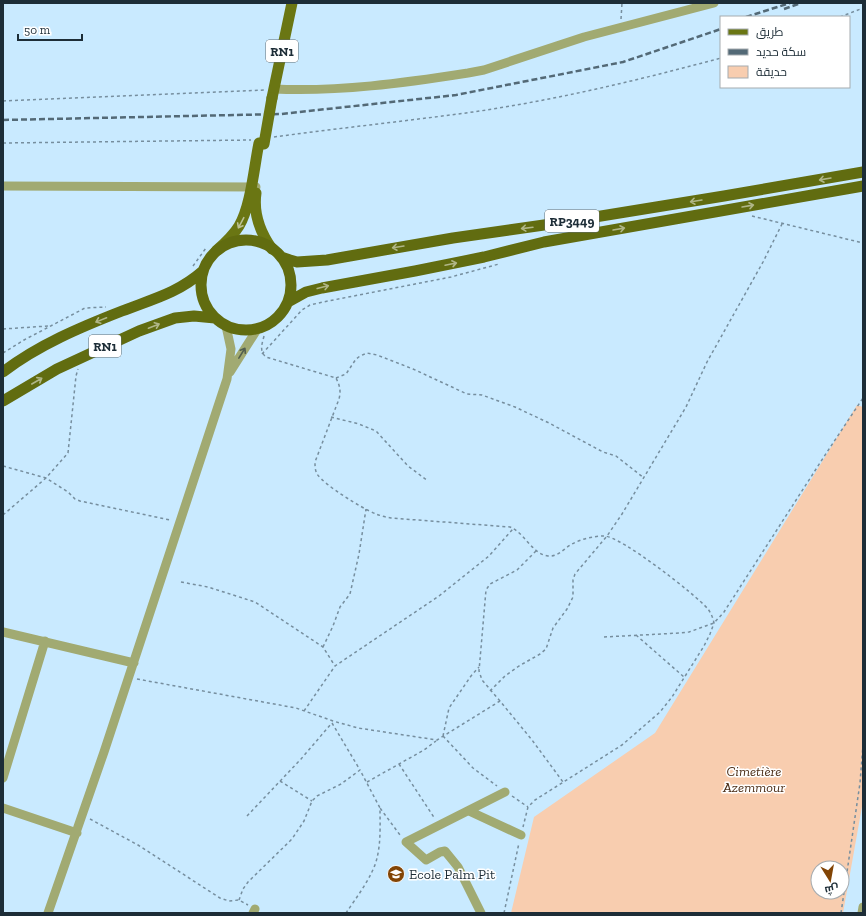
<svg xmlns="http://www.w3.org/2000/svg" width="866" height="916" font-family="'Zilla Slab',Cairo,serif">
<rect width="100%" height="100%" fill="#c9eaff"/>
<path fill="#f8cdaf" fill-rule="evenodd" d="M857,405L863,407V801L843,913H511L534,817L655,733ZM818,868H842V892H818Z"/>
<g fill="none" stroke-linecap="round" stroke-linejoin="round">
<path stroke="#768e9e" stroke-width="1.5" stroke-dasharray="3 3" stroke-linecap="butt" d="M840,17L863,8
M621,19L622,3
M3,101L265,90
M274,137C340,128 407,121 473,112C556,100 639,80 721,58
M3,143L251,140
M752,216L863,243
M193,266L206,248
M3,329L48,326
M264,336C262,344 259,351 266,357L336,378C340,386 341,391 339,399L315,462C315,466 315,470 317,474C324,485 363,509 376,514C381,516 386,517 391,518L510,527C525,533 532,554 548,556C559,557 564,548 572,544C581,539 594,536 604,536C621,536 696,595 708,609C711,613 713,618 714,623L710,634L704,646L672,697L660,712L622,745L535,800L528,807L523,827
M3,353L24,340L85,308L106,307
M262,354L302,310L310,305L323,302L451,277L499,264
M336,378L346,374L356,359L360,356L367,353L377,355L413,369L467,394L482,395L515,407L549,423L603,452L616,456L644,478
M331,417L359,424L376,431L408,466L428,481
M3,466L46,478L68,492L75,499L80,501L170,520
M3,515L46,478L68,453L76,376L78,369
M181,582L208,587L255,602L323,647L335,666
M636,635L684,677
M604,637L680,633L689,632L714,623L724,612L827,452L863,398
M323,647L333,626L340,607L350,594L359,554L366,509
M137,679L296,708L333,721L358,728L437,740L500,701L532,740L563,782
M490,691L505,676L519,666L540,654L546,649L553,628L567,609L573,597V580L575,574L607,536L622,514L686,407L707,362L763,262L782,224
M500,701L482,680L479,671L486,590L490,584L517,570L536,551
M304,711L335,666L439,596L489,556L513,529
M332,723L360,770
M443,736L473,768L497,786
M443,736L449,708L471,676L479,667
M399,764L435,819
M280,781L312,801
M367,782L424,750L436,741
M512,796L528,807
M247,816L301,759L331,724
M90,819L138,845L220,898L229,901L239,900L248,905
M239,900L243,889L248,882L292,839L304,821L312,801L317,796L341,784L360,770L380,808
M346,913C356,898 373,876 377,858C381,842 380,824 380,808L400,835
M504,913L519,843
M841,913L860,783L863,745"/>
<path stroke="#a1aa72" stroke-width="9" d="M274,89C339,92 404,83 468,73L484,70L584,37L714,3
M3,186L256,187
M230,372L258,328
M3,632L134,663
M3,778L45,641
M3,808L77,833
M469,811L521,835
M48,913L104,752L227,379L231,349L226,326
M253,913L255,909
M481,913L458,867L445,851L440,852L426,860L406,842L505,792
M862,913L863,907"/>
<path stroke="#6a7613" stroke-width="11" d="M272,98L292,3
M256,193C253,214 260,232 272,249
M216,251C225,243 233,236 239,226C251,206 254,167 259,143"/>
<path stroke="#616c10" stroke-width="11" d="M201 285a45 45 0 1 1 90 0a45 45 0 1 1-90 0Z
M281,257L290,260L297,262L327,260L453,238L558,223L724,196L863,172
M288,302L306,292L322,288L415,271L484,257L544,242L863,186
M3,372C38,345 81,327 122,311C153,299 178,293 203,271
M3,401L57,369L139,331L175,318L194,316L215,318"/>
<path stroke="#536976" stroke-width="2.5" stroke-dasharray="6 3" stroke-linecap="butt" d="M784,9L801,3
M746,17L790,3
M3,120L281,114L456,95L623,62L721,29"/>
<path stroke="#6a7613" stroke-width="11" d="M264,144L272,98"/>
</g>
<defs><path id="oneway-shaft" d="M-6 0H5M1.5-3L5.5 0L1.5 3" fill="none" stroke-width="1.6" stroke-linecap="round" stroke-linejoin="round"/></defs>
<g stroke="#b0b688">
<use href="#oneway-shaft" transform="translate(825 179) rotate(170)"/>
<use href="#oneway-shaft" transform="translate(696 201) rotate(171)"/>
<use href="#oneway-shaft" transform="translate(748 206) rotate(-10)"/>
<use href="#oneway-shaft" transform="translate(527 228) rotate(173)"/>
<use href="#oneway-shaft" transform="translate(619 229) rotate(-10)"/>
<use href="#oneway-shaft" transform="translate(398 247) rotate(171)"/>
<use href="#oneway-shaft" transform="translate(451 264) rotate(-12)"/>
<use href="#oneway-shaft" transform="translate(323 287) rotate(-14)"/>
<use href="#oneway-shaft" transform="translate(101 320) rotate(158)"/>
<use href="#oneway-shaft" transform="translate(154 326) rotate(-21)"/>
<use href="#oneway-shaft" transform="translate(37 381) rotate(-30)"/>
</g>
<use stroke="#bcc195" href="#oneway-shaft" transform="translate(241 223) rotate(118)"/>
<use stroke="#525f4f" href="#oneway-shaft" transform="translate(242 353) rotate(-58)"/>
<defs>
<g id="school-disc" transform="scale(0.9)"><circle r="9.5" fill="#824405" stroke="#fff"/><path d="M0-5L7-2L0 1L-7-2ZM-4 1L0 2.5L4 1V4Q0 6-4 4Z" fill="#fff"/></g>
</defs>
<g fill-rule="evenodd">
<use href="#school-disc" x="396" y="874"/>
</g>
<g text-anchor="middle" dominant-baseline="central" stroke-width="3" stroke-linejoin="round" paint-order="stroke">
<g fill="#fff" stroke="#616c73" stroke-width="1">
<rect x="266" y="40" width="32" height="22" rx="3"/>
<rect x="545" y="210" width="54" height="22" rx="3"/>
<rect x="89" y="335" width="32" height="22" rx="3"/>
</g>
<g font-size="13" font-weight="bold" fill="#1d2d37">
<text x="282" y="51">RN1</text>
<text x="572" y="221">RP3449</text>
<text x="105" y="346">RN1</text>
</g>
<g font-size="14" font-style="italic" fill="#4b2d16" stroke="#fff">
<text x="754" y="771">Cimetière<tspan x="754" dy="16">Azemmour</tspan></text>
</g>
<g font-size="14" fill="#1d2d37" stroke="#fff" text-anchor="start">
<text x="409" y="874">Ecole Palm Pit</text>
</g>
</g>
<rect width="866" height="916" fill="none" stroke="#1d2d37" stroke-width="8"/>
<rect x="720" y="16" width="130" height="72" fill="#ffffff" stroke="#a5abaf"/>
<rect x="728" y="29" width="20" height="6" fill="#6a7613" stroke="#a5abaf"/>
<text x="756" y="36" font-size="12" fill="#1d2d37">طريق</text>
<rect x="728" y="49" width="20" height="6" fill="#536976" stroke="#a5abaf"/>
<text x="756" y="56" font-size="12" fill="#1d2d37">سكة حديد</text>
<rect x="728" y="66" width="20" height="12" fill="#f8cdaf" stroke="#a5abaf"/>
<text x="756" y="76" font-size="12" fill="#1d2d37">حديقة</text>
<g transform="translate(830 880) rotate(169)"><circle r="19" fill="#ffffff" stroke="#a5abaf"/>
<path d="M0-3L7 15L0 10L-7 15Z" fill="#824405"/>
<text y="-6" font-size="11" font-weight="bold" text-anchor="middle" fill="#1d2d37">ش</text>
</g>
<path d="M18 34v6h64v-6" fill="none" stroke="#1d2d37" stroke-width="2"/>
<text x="24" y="34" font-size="12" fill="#1d2d37" stroke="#ffffff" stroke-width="3" paint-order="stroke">50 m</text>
</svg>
